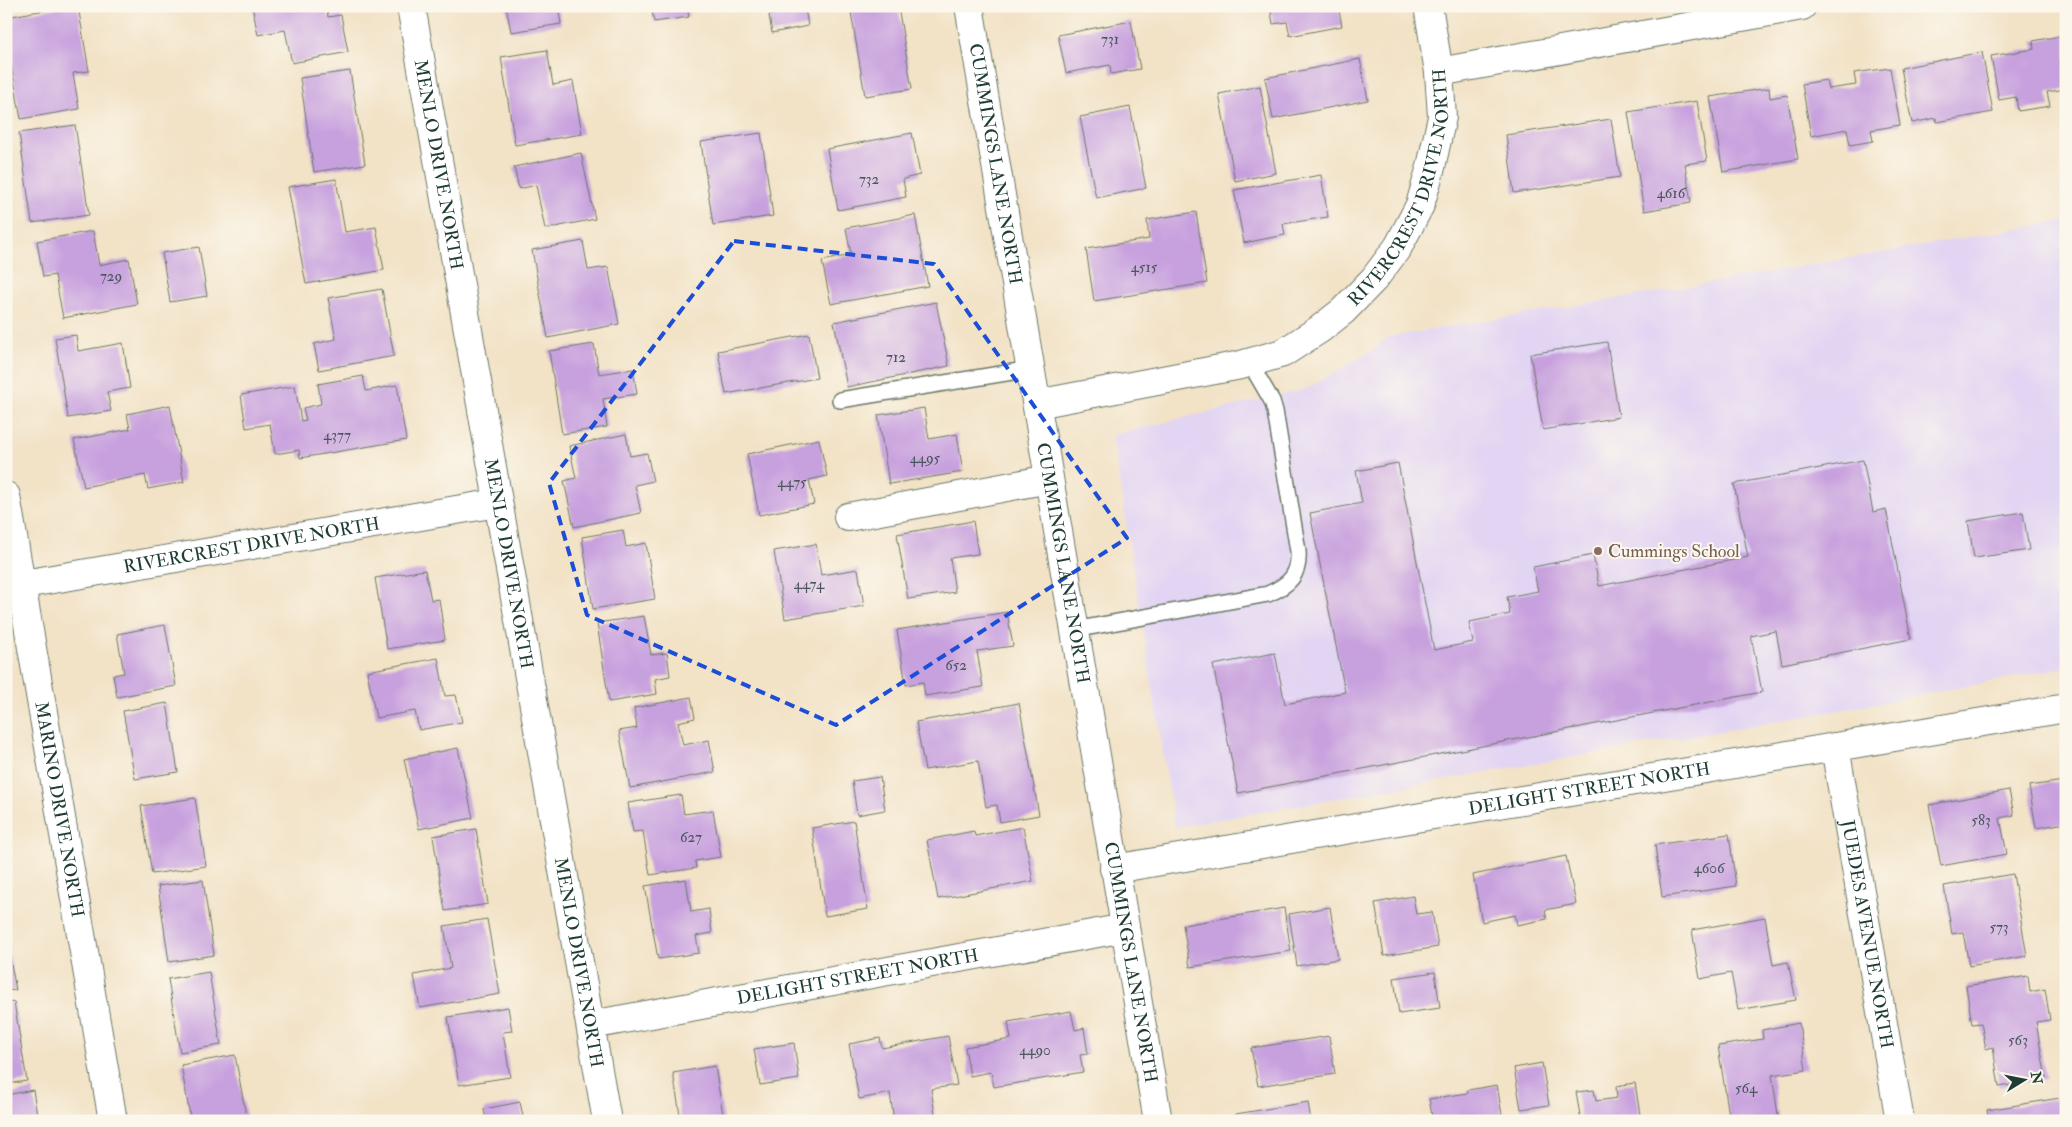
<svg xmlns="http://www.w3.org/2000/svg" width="2072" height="1127" font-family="'IM FELL Double Pica',serif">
<rect width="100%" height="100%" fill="#fbf7ec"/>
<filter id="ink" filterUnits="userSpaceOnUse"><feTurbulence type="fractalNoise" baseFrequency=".02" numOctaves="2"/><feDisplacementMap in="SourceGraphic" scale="10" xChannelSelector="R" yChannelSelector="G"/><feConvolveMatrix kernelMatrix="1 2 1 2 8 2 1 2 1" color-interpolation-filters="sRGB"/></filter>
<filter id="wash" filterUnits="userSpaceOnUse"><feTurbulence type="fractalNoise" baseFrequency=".0096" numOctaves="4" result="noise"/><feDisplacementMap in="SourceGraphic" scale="20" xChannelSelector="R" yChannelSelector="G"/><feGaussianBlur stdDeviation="1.12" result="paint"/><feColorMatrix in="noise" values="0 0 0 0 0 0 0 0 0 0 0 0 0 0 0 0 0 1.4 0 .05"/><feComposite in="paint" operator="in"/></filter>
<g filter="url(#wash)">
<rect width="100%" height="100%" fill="#f2e2c6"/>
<path fill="#e2d4f3" d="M2066,220V667L1858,707L1175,827L1112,435L1306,389L1372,351L1389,337L1681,288Z"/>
<g id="blocks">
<path fill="#c7a0de" d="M68,6H78L89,71L73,73L79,109L21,119L6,38V17Z
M252,6H326L328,17L341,15L348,52L292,63L285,30L258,35Z
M506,6H558L561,24L511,32Z
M651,6H687L689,17L654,22Z
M850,6H898L912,89L865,96Z
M1270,6H1338L1342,26L1290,36L1287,22L1273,24Z
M805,8L808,26L772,33L769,15Z
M1131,21L1140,69L1111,74L1110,65L1066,73L1058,35Z
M2066,35V89L2047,92L2050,106L2018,111L2016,97L1999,100L1991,56L2034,49L2033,41Z
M547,50L553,85L573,81L582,134L515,145L501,57Z
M1982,52L1993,112L1937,122L1936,118L1912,123L1901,68Z
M1360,59L1368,100L1273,119L1265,78Z
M1890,68L1900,125L1871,130L1873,141L1850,145L1847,129L1811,136L1802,84L1826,80L1828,89L1856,85L1854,73Z
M350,71L365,164L314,172L300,78Z
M1260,86L1276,173L1235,181L1219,94Z
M1769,88L1770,98L1787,95L1798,159L1723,172L1710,97Z
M1697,101L1707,161L1685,164L1691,203L1644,211L1628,112Z
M1130,107L1146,188L1096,198L1080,117Z
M1611,119L1620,177L1514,193L1506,135Z
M75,125L89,215L32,223L19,133Z
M761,133L773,216L713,225L701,142Z
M912,133L920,175L903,179L906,197L838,210L827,149Z
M581,153L595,219L545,229L536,185L519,189L514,167Z
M1321,175L1328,217L1283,224L1285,235L1244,243L1234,190Z
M336,179L345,232L376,227L384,270L306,284L288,187Z
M1196,212L1207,283L1094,301L1086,249L1149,239L1147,220Z
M915,215L928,286L831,304L822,261L851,255L846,228Z
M93,231L99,265L129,259L137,304L63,318L55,275L43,277L37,241Z
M583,241L588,270L608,267L619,324L548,338L532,250Z
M199,247L207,296L170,302L162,253Z
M382,289L394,356L319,370L314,344L336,339L328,298Z
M936,302L949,366L847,387L834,322Z
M809,334L817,378L726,394L718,351Z
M76,335L78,351L123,343L130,388L107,392L111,411L68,418L55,338Z
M1607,342L1619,417L1543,430L1530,354Z
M594,344L599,374L633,369L637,394L603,399L607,427L562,434L549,351Z
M363,376L366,391L397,385L406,440L300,458L299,450L275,454L270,424L246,428L241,395L295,386L301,421L306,420L303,408L321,404L318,384Z
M170,405L184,482L148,489L145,475L84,487L74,440L130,429L127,414Z
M924,408L929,439L957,434L963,472L889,484L878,415Z
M626,434L630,456L647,453L653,481L635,485L641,513L574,527L564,481L576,478L569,446Z
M819,439L827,476L809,480L814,504L759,515L747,454Z
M1863,460L1873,512L1886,509L1911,639L1782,664L1776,631L1751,636L1762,692L1238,793L1213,665L1275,653L1285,704L1345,692L1310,513L1362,503L1356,471L1398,463L1434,650L1473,642L1469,622L1510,614L1507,597L1538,591L1533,567L1593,555L1599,586L1748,557L1734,484Z
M2023,512L2029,550L1974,558L1968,521Z
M973,521L978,554L950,558L955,592L908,599L897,534Z
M623,530L626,547L646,543L655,599L593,609L582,537Z
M816,544L821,575L858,569L864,606L785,619L774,551Z
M425,570L431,600L439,599L445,640L387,649L375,578Z
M1007,612L1013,646L977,651L983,687L925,696L923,682L906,685L897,630Z
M644,616L651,655L667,653L670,676L655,679L657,694L609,702L597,623Z
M165,625L176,686L117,697L113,675L124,673L117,634Z
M438,658L445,696L456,695L462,722L419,730L415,711L376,718L367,671Z
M691,697L695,718L678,722L683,745L709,740L715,772L630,788L619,731L637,728L634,708Z
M167,703L178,772L135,779L123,711Z
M1019,703L1039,815L1000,822L997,805L986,807L978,761L925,770L916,722Z
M458,748L473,818L419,829L404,759Z
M880,777L885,810L857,815L852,781Z
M2064,781L2066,823L2036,828L2029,786Z
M2009,790L2014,815L2000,818L2007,854L1941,866L1929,805Z
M681,795L684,814L713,810L721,857L695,861L696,868L650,875L643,831L633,832L628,803Z
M195,798L206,866L152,874L141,806Z
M854,821L868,909L825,916L812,828Z
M1023,827L1033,881L938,899L927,840L974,831L975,836Z
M476,829L488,904L445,911L433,836Z
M1729,834L1736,886L1662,897L1655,845Z
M1566,856L1576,904L1545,910L1547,919L1517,925L1515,915L1482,922L1473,875Z
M2013,874L2027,956L1969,966L1963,932L1952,934L1944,886Z
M686,879L691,912L709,909L712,933L696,936L699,953L658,959L645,886Z
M203,880L214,955L169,962L158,886Z
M1413,896L1416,914L1432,912L1438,947L1384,956L1375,903Z
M1330,907L1338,959L1297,966L1289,914Z
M1284,908L1291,951L1190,967L1183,925Z
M1765,917L1773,965L1788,962L1796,1000L1738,1010L1731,973L1700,979L1692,930Z
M487,919L500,994L420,1008L414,975L451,968L444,926Z
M6,938L16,990L6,991Z
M209,972L221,1045L180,1052L168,979Z
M1435,972L1440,1008L1399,1014L1394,978Z
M2028,976L2030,992L2045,989L2050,1020L2036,1022L2046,1079L1999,1087L1993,1047L1986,1049L1981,1023L1972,1024L1966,986Z
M14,1002L27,1081L6,1084V1003Z
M508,1007L512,1031L503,1032L510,1077L459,1085L448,1017Z
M1071,1011L1075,1030L1084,1028L1088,1054L1080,1055L1083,1072L994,1087L991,1072L970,1076L965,1047L1011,1039L1008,1022Z
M1799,1023L1806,1070L1772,1075L1779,1121H1730L1718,1046L1763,1039L1762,1030Z
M948,1036L957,1085L931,1089L936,1121H894L890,1093L859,1099L849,1044L880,1038L882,1048Z
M1329,1036L1335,1074L1258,1086L1251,1048Z
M794,1043L799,1079L760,1085L754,1049Z
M235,1055L247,1121H191L181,1065Z
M1542,1063L1549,1105L1521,1109L1514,1068Z
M715,1066L724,1121H681L673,1073Z
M1635,1083L1641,1121H1581L1576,1092L1594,1090L1596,1101L1617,1098L1616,1086Z
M1497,1085L1503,1121H1433L1429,1099L1468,1093V1090Z
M33,1090L38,1121H6V1095Z
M2066,1097V1121H1989L1987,1110Z
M520,1102L524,1121H486L484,1109Z
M1308,1102L1311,1121H1237L1236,1114Z"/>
</g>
</g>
<g filter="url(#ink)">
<use href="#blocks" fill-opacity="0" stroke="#697767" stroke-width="1"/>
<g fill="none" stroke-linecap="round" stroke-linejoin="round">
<g stroke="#697767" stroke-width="18">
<path id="service" d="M840,400L1031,369
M1074,630L1268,594C1289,585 1300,575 1298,551L1275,411L1272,401L1250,363"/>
</g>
<g stroke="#697767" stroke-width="30">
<g id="minor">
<path id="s1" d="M411,6L607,1121"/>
<path d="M1439,72L1802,6"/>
<path id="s2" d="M1037,404L1241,365L1283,353L1320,329L1343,311L1374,279L1398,247L1420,205L1431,167L1442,117L1439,72L1428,6"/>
<path id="s3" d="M6,496L113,1121"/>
<path d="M848,517L1049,479"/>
<path id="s4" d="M6,587L497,503"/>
<path id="s5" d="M1835,747L1900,1121"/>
<path id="s6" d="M1114,869L2066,708"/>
<path id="s7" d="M591,1025L1125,928"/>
</g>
</g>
<g stroke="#697767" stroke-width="30">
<g id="tertiary">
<path id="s8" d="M969,6L1158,1121"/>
</g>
</g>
<use href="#service" stroke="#fff" stroke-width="15"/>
<use href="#minor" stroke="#fff" stroke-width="28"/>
<use href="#tertiary" stroke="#fff" stroke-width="28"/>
</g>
</g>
<path fill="none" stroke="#1d4ed8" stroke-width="4" stroke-dasharray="10 6" stroke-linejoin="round" d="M734,241L934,264L1127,538L836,725L587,615L549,483Z"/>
<circle fill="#8d6e63" stroke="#fbf7ec" stroke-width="2" cx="1598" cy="551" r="5"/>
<g text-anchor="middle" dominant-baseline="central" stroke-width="4" stroke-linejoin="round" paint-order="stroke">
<g font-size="15" fill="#49565e">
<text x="1110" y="39">731</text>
<text x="869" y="179">732</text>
<text x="1671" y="193">4616</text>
<text x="1144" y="267">4515</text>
<text x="111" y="276">729</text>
<text x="896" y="357">712</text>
<text x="337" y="435">4377</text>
<text x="925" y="458">4495</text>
<text x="792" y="482">4475</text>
<text x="809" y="584">4474</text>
<text x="956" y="665">652</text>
<text x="1981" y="820">583</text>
<text x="691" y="837">627</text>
<text x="1709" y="868">4606</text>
<text x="1999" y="927">573</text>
<text x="2018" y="1040">563</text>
<text x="1035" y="1050">4490</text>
<text x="1746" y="1088">564</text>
</g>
<g font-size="18" fill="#1f3d34" stroke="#fbf7ec">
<text stroke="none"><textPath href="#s8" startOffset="160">CUMMINGS LANE NORTH</textPath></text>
<text stroke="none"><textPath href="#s1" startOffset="161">MENLO DRIVE NORTH</textPath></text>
<text stroke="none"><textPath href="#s2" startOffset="466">RIVERCREST DRIVE NORTH</textPath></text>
<text stroke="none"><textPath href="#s4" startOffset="249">RIVERCREST DRIVE NORTH</textPath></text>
<text stroke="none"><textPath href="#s1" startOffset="566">MENLO DRIVE NORTH</textPath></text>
<text stroke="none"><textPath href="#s8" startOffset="565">CUMMINGS LANE NORTH</textPath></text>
<text stroke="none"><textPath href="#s6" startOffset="482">DELIGHT STREET NORTH</textPath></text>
<text stroke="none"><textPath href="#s3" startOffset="318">MARINO DRIVE NORTH</textPath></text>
<text stroke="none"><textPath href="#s5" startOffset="190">JUEDES AVENUE NORTH</textPath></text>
<text stroke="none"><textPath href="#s1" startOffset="971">MENLO DRIVE NORTH</textPath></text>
<text stroke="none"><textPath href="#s8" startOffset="970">CUMMINGS LANE NORTH</textPath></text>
<text stroke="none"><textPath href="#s7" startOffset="271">DELIGHT STREET NORTH</textPath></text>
</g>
<g font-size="18" fill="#785e54" stroke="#fbf7ec" text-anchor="start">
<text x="1608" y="551">Cummings School</text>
</g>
</g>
<rect width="2072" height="1127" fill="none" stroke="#fbf7ec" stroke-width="25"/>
<g transform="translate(2024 1080) rotate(80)" stroke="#fbf7ec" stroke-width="4" paint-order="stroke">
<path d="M0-4L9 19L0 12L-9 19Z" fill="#1f3d34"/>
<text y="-8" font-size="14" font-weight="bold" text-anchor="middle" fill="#1f3d34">N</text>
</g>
</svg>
